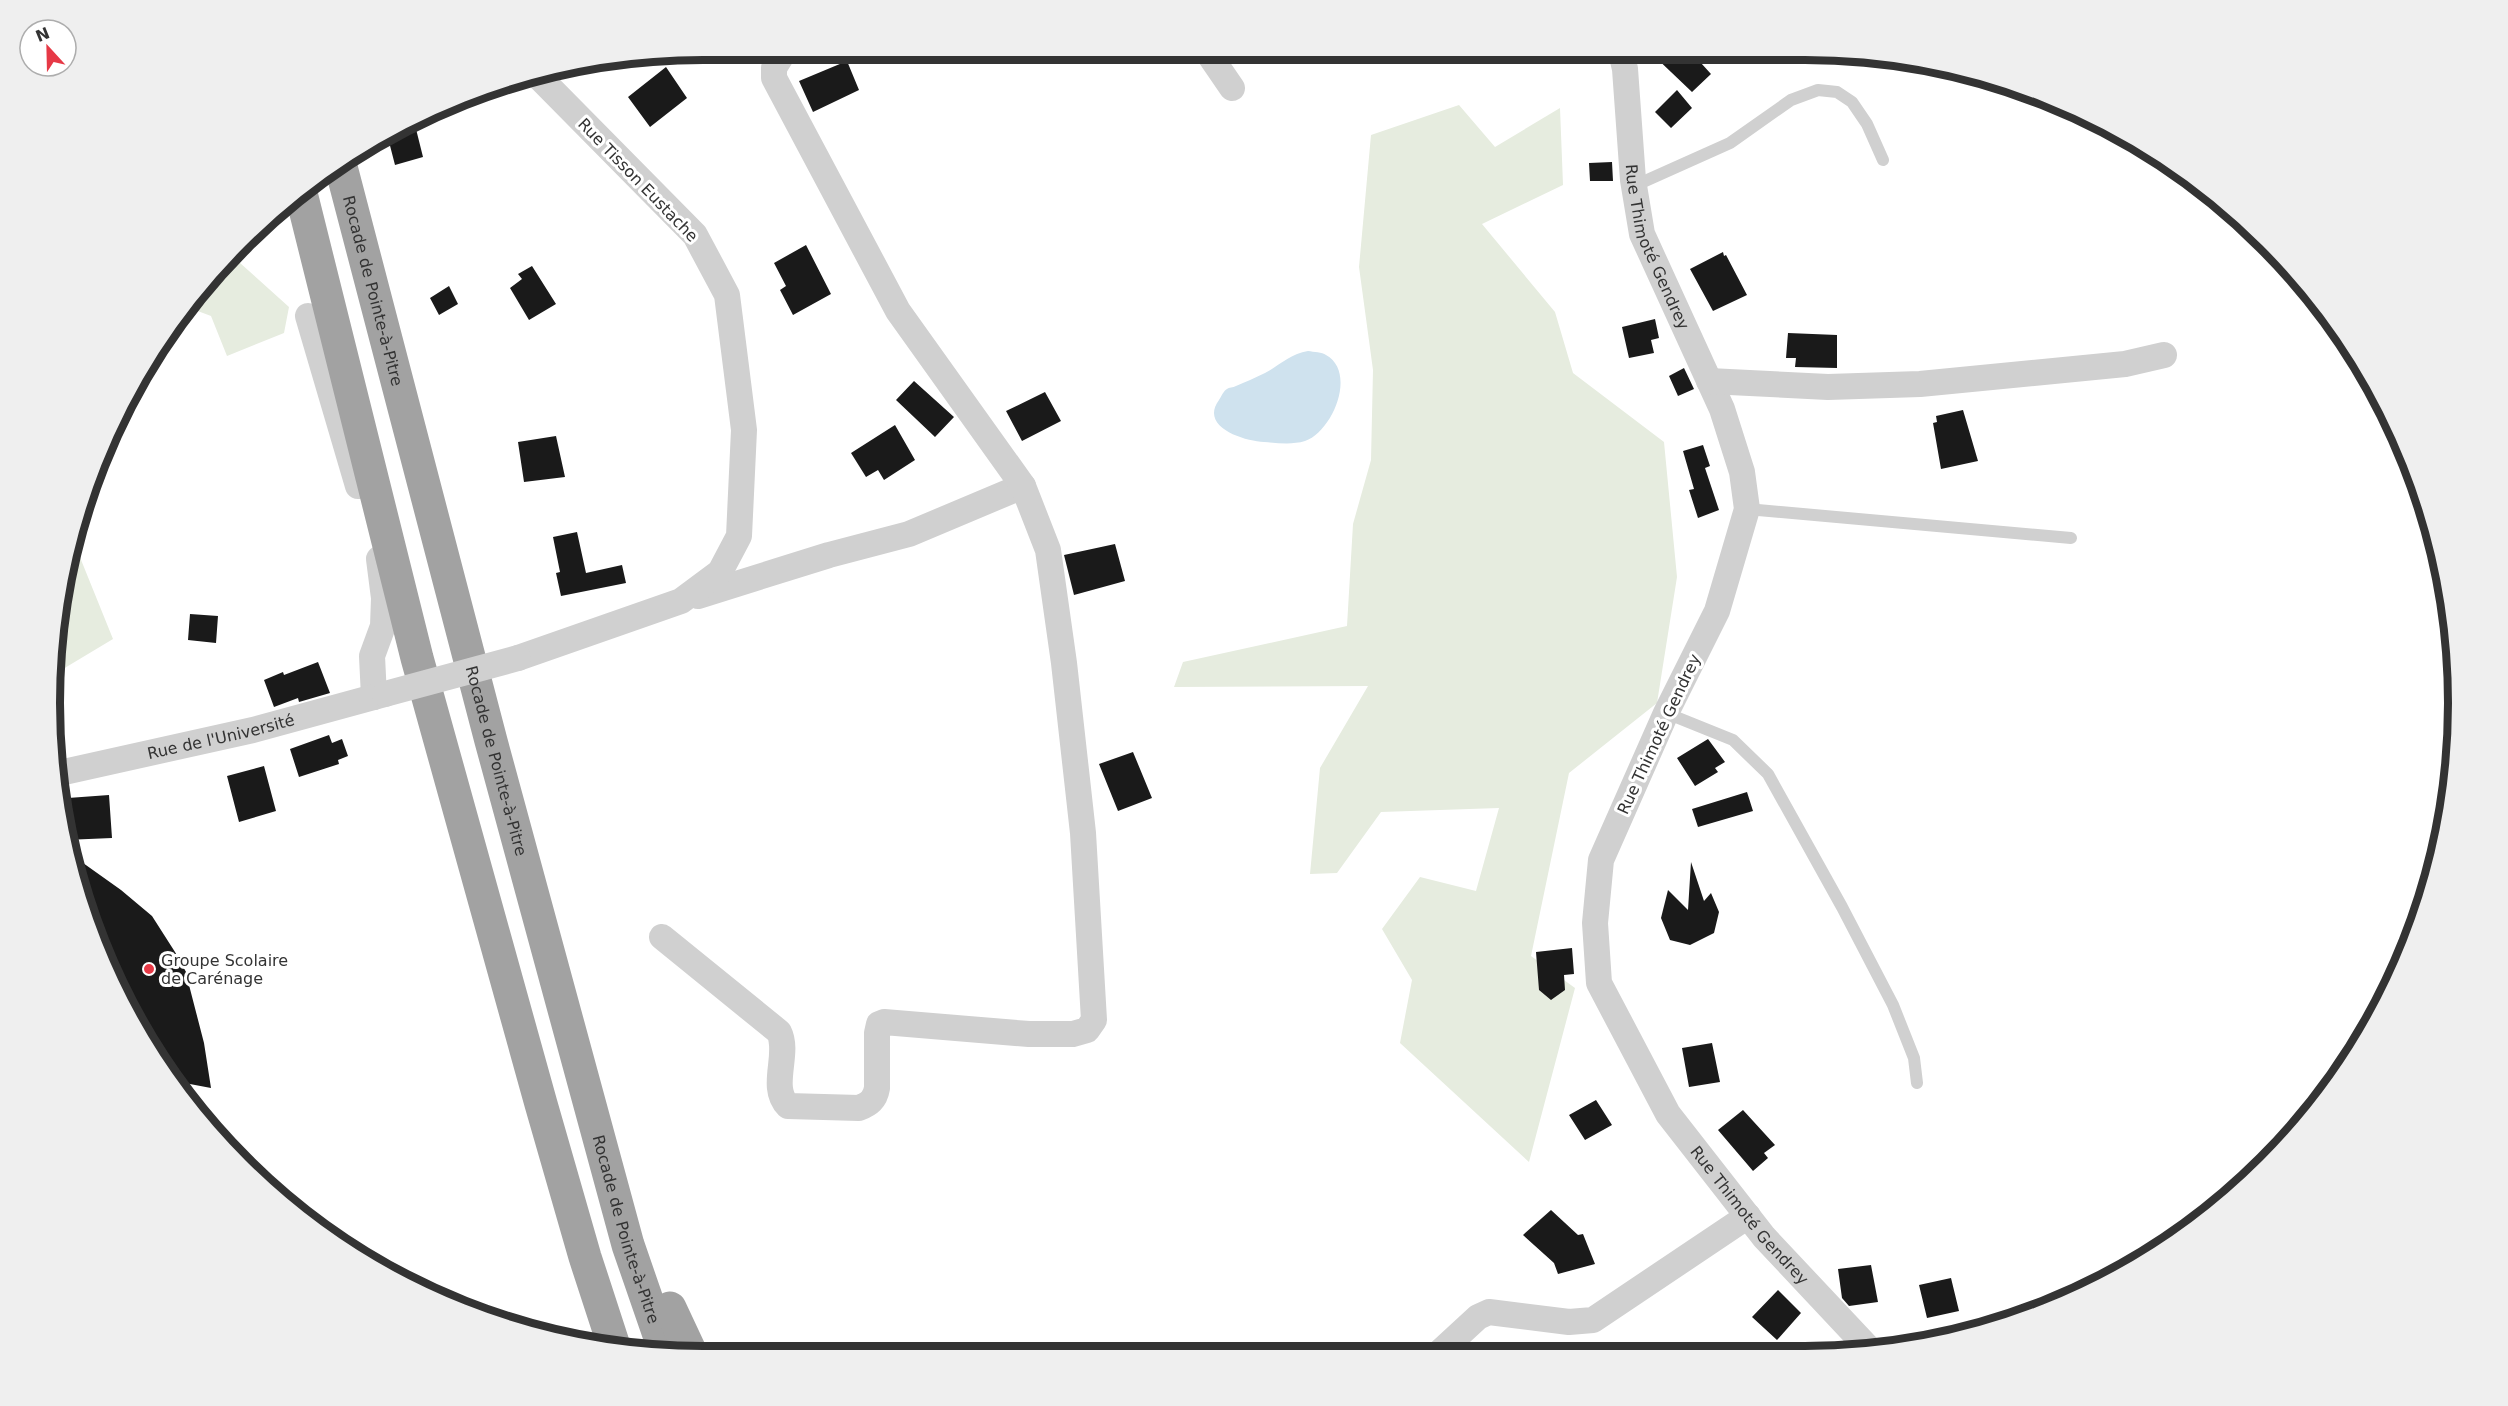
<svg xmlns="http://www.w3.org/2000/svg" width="2508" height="1406" font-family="'DejaVu Sans',sans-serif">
<rect width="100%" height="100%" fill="#fff"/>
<path fill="#e6ecdf" d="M1459,105L1495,147L1560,108L1563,185L1482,224L1555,312L1573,373L1664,442L1677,577L1657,703L1569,773L1531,956L1575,988L1529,1162L1400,1043L1412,980L1382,929L1420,877L1476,891L1499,808L1381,812L1337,873L1310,874L1320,768L1368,686L1174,687L1183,662L1347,626L1353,524L1371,460L1373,370L1359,267L1371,135Z
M230,254L289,307L284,333L227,356L211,316L187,307Z
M71,539L73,540L113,639L53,675L55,618Z"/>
<path fill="#cfe2ee" d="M1308,351C1314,352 1322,352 1326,355C1357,372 1333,431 1305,441C1292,445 1278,443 1264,442C1244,441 1199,427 1219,400C1221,397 1224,390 1227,389C1229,387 1233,388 1236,386C1245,382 1255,378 1265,373C1280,365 1290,354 1308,351Z"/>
<path fill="#1a1a1a" d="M1714,51L1701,63L1711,74L1692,92L1650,52Z
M847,61L859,90L813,112L799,81Z
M666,67L687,98L650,127L628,97Z
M1677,90L1692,108L1671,128L1655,112Z
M413,117L423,157L395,165L387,134Z
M1612,162L1613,181H1590L1589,163Z
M806,245L831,294L793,315L780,290L786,286L774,263Z
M1723,252L1724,256L1726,255L1747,295L1713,311L1690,269Z
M532,266L556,304L529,320L510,288L522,279L518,274Z
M449,286L458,304L439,315L430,298Z
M1655,319L1659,338L1651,340L1654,353L1629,358L1622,327Z
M1788,333L1837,335V368L1795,367L1796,358H1786Z
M1684,368L1694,389L1678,396L1669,376Z
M914,381L954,417L935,437L896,400Z
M1045,392L1061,421L1022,441L1006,411Z
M1963,410L1978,461L1941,469L1933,423L1937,422L1936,416Z
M895,425L915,460L884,480L878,470L866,477L851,453Z
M556,436L565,477L524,482L518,442Z
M1703,445L1710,466L1705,468L1719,510L1698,518L1689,490L1694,489L1683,451Z
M577,532L586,573L622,565L626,583L561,596L556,573L560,572L553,537Z
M1115,544L1125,581L1074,595L1064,555Z
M190,614L218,616L216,643L188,640Z
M318,662L330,693L299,702L298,698L274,707L264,680L283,672L284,675Z
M329,735L332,743L342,739L348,756L338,760L339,764L299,777L290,749Z
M1708,739L1725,762L1715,768L1718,772L1695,786L1677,758Z
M1133,752L1152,798L1118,811L1099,764Z
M264,766L276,811L239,822L227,776Z
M1747,792L1753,811L1698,827L1692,809Z
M109,795L112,838L65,840L59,808L68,806V798Z
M69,853L121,890L152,916L175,952L191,981L189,985L204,1043L211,1088L174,1081L137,1030L99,953Z
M1691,862L1704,901L1711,893L1719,912L1714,933L1690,945L1670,940L1661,918L1668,890L1688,910Z
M1572,948L1574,974L1564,975L1565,990L1551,1000L1539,990L1536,952Z
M1712,1043L1720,1082L1689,1087L1682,1048Z
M1596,1100L1612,1125L1585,1140L1569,1115Z
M1743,1110L1775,1145L1764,1153L1768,1158L1753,1171L1718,1130Z
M1551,1210L1578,1235L1583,1234L1595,1264L1558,1274L1554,1263L1523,1235Z
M1871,1265L1878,1302L1849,1306L1842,1298L1838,1269Z
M1951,1278L1959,1311L1927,1318L1919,1285Z
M1778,1290L1801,1313L1777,1340L1752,1317Z"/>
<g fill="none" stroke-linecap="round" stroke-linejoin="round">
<path stroke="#d0d0d0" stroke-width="12" d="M1634,186L1730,143L1791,100L1818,90L1837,92L1852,102L1867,124L1883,160
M1747,509L2071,538
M1666,713L1733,740L1768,774L1842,907L1893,1005L1914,1058L1917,1083"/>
<g stroke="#d0d0d0" stroke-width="26">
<path id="s1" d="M1621,52L1625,69L1633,180L1642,234L1722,409L1742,472L1747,509L1717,611L1666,713L1601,860L1595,923L1599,983L1668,1114L1764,1237L1871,1351"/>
<path d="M1208,53L1232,88"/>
<path d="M308,316L358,486"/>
<path d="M1709,381L1828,387L1920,384L2125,364L2164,355"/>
<path d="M698,596L829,555L909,534L1023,486"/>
<path d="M518,658L681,601L720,572L739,536L744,430L727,295L695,235L536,74"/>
<path d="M374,697L372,656L383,626L384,598L379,559"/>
<path id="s2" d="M55,774L253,730L385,694"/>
<path d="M662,937L779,1032C790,1054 769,1087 788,1106L859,1108C869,1104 875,1100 877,1088V1033L879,1024L884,1022L1029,1034H1073L1087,1030L1094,1020L1083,833L1064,663L1048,550L1023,486L898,311L774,78V68L782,55"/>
<path d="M1440,1352L1478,1317L1489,1312L1569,1322L1593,1320L1748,1216"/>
</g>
<g stroke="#a2a2a2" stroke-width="33">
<path id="s3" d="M340,163L491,741L628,1245L666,1355"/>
<path d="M300,189L417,658L541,1104L585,1257L614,1346"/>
<path d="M670,1308L692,1355"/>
</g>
<path stroke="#d0d0d0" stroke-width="26" d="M385,694L518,658"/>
</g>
<circle fill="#e63946" stroke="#fff" stroke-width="2" cx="149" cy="969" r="6"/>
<g text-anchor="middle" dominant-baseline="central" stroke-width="6" stroke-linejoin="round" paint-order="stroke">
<g font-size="16" fill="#333" stroke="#fff">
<text transform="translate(638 180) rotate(46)">Rue Tisson Eustache</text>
<text stroke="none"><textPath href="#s1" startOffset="200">Rue Thimoté Gendrey</textPath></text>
<text stroke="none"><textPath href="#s3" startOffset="132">Rocade de Pointe-à-Pitre</textPath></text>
<text transform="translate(1659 734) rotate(-65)">Rue Thimoté Gendrey</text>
<text stroke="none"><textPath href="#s2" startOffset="170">Rue de l'Université</textPath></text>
<text stroke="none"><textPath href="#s3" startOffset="618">Rocade de Pointe-à-Pitre</textPath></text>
<text stroke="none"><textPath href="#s1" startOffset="1262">Rue Thimoté Gendrey</textPath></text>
<text stroke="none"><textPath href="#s3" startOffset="1104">Rocade de Pointe-à-Pitre</textPath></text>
</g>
<g font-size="16" fill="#333" stroke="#fff" text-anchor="start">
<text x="161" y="960">Groupe Scolaire<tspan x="161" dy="18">de Carénage</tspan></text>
</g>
</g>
<path d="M0 0H2508V1406H0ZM703 60H1805A643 643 0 0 1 2448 703V703A643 643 0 0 1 1805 1346H703A643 643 0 0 1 60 703V703A643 643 0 0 1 703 60Z" fill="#efefef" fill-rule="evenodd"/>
<path fill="none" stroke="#333" stroke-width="8" d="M703 60H1805A643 643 0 0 1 2448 703V703A643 643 0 0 1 1805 1346H703A643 643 0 0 1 60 703V703A643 643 0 0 1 703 60Z"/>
<g transform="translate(48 48) rotate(338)"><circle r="28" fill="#ffffff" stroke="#adadad" stroke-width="1.5"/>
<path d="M0-4.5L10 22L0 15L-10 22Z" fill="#e63946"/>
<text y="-9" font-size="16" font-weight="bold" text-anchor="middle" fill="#333333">N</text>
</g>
</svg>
